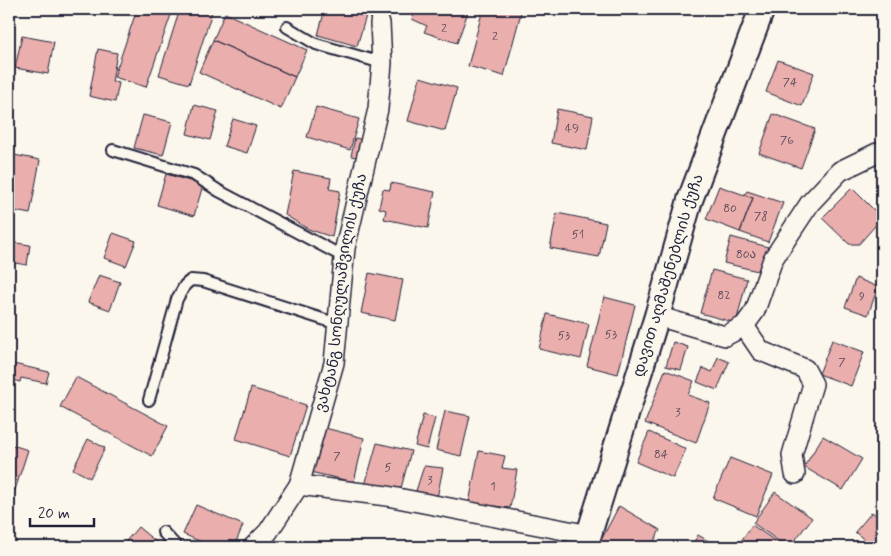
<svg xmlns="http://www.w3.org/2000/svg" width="891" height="556" font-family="Mynerve,'Noto Sans Georgian',sans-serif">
<rect width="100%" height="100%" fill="#fbf7ec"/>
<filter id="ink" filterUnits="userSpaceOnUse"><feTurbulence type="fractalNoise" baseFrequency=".02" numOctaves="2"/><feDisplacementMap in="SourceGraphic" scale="10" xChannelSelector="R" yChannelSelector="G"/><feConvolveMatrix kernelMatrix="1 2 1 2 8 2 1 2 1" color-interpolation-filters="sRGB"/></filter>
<g filter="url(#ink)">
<path fill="#eaafad" stroke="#22223b" d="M137,9H173L146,87L114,77Z
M180,9H213L189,84L159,75Z
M325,9H368L357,46L318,35Z
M416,9H469L457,43L424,32L427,26L412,19Z
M483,9H522L504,76L468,66Z
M225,13L307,50L295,77L213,40Z
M22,36L54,42L48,74L15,68Z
M213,40L295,77L281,109L199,72Z
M98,49L117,53L112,82L119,83L115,102L89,96Z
M778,60L814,73L802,106L766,92Z
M420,77L457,88L445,131L408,121Z
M194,105L218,111L210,140L187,134Z
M316,107L359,119L350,150L307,137Z
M557,109L593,116L587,150L551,143Z
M773,114L815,129L801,168L759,153Z
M143,115L172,122L163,155L134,148Z
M233,119L256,126L247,153L224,146Z
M355,138L364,140L360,158L351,156Z
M14,155L40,160L30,214L9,210V183Z
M294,171L331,178L329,189L340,191L332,237L308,229L285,215Z
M166,174L203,185L194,216L157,205Z
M391,183L435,192L428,228L384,219L386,210L379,208L383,189L390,190Z
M719,186L753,198L740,232L706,219Z
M852,188L882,218L859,244H849L822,218Z
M747,191L783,203L768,242L740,232L753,198L744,195Z
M557,213L606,223L599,257L550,248Z
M113,233L136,241L126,266L104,258Z
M731,237L768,247L762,272L724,263Z
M9,242L30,245L27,265L9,262Z
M712,270L747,279L736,323L700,313Z
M369,273L403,280L395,320L361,313Z
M99,275L120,282L110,310L88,302Z
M856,278L878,287L868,315L845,307Z
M604,297L635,305L618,374L587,366Z
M547,314L589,324L581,359L539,349Z
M832,340L864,352L851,386L819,374Z
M673,342L688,347L681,370L666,366Z
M718,357L729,362L717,390L697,382L703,368L712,372Z
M9,363L49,372L46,383L21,378L20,382L9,379Z
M665,370L694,381L688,395L710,403L696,443L645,423Z
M76,377L168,426L152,456L60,407Z
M251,388L306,405L290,456L236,439Z
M445,411L470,416L461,456L436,450Z
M423,415L435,418L427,449L415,446Z
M325,428L364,438L354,482L310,472Z
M649,432L686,449L673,478L636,462Z
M823,436L862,459L843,490L804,467Z
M88,439L105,448L90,478L73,469Z
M377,443L411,451L400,492L365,485Z
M9,444L28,450L14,493L9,491Z
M479,451L505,456L502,468L517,470L510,508L469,503Z
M730,458L773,475L756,516L713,498Z
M424,466L443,468L437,498L415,494Z
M775,492L812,518L790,547H787L753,523Z
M196,505L243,525L234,547H213L183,534Z
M619,506L660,530L651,547H604L599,544Z
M872,512L882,520V547H873L855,532Z
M752,525L778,543L775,547H750L741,541Z
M138,527L162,547H121Z
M698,535L719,547H691Z"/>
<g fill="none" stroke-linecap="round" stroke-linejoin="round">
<g stroke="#22223b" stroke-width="14">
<path id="service" d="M287,27L316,44L382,63
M113,150L194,175L219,191L344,257
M149,400L177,299L185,285L191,280L203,281L338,324
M163,532L177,547"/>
</g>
<g stroke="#22223b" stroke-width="22">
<g id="minor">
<path d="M657,316L725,336L744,326L755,311L773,259L810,203L840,171L877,153H882"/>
<path d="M744,326L761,351L805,369L813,384L792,455L795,474"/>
<path d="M299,485L387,496L590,535"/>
<path id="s1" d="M253,547L268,532L299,485L334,363L345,248L378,109L382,63L380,23"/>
</g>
</g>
<g stroke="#22223b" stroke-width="28">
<g id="tertiary">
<path id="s2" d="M585,547L657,316L690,200L762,9"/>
</g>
</g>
<use href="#service" stroke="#fbf7ec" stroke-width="10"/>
<use href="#minor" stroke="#fbf7ec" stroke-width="19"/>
<use href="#tertiary" stroke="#fbf7ec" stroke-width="24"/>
</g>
</g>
<g text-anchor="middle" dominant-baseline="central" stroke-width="5" stroke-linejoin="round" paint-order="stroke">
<g font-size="12" fill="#544558">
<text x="444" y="29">2</text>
<text x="495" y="37">2</text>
<text x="790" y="83">74</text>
<text x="572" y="129">49</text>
<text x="787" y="141">76</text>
<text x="730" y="209">80</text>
<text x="761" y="217">78</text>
<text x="578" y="235">51</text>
<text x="746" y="255">80ა</text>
<text x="724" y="296">82</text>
<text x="862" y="297">9</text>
<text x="611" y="335">53</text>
<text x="564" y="336">53</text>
<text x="842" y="363">7</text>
<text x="678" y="413">3</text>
<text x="661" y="455">84</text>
<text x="337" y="457">7</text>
<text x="388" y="468">5</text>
<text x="430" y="481">3</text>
<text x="493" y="487">1</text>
</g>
<g font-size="15" fill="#22223b" stroke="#fbf7ec">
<text stroke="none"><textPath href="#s2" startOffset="284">დავით აღმაშენებლის ქუჩა</textPath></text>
<text stroke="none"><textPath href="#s1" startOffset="275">ვახტანგ სონღულაშვილის ქუჩა</textPath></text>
</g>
</g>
<rect width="891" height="556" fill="none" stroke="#fbf7ec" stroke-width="30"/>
<rect x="15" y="15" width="861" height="526" fill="none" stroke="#22223b" stroke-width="2" filter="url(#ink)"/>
<path d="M30 518v8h64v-8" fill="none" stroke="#22223b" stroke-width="2.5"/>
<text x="38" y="518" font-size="15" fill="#22223b" stroke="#fbf7ec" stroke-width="4" paint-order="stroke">20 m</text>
</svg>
